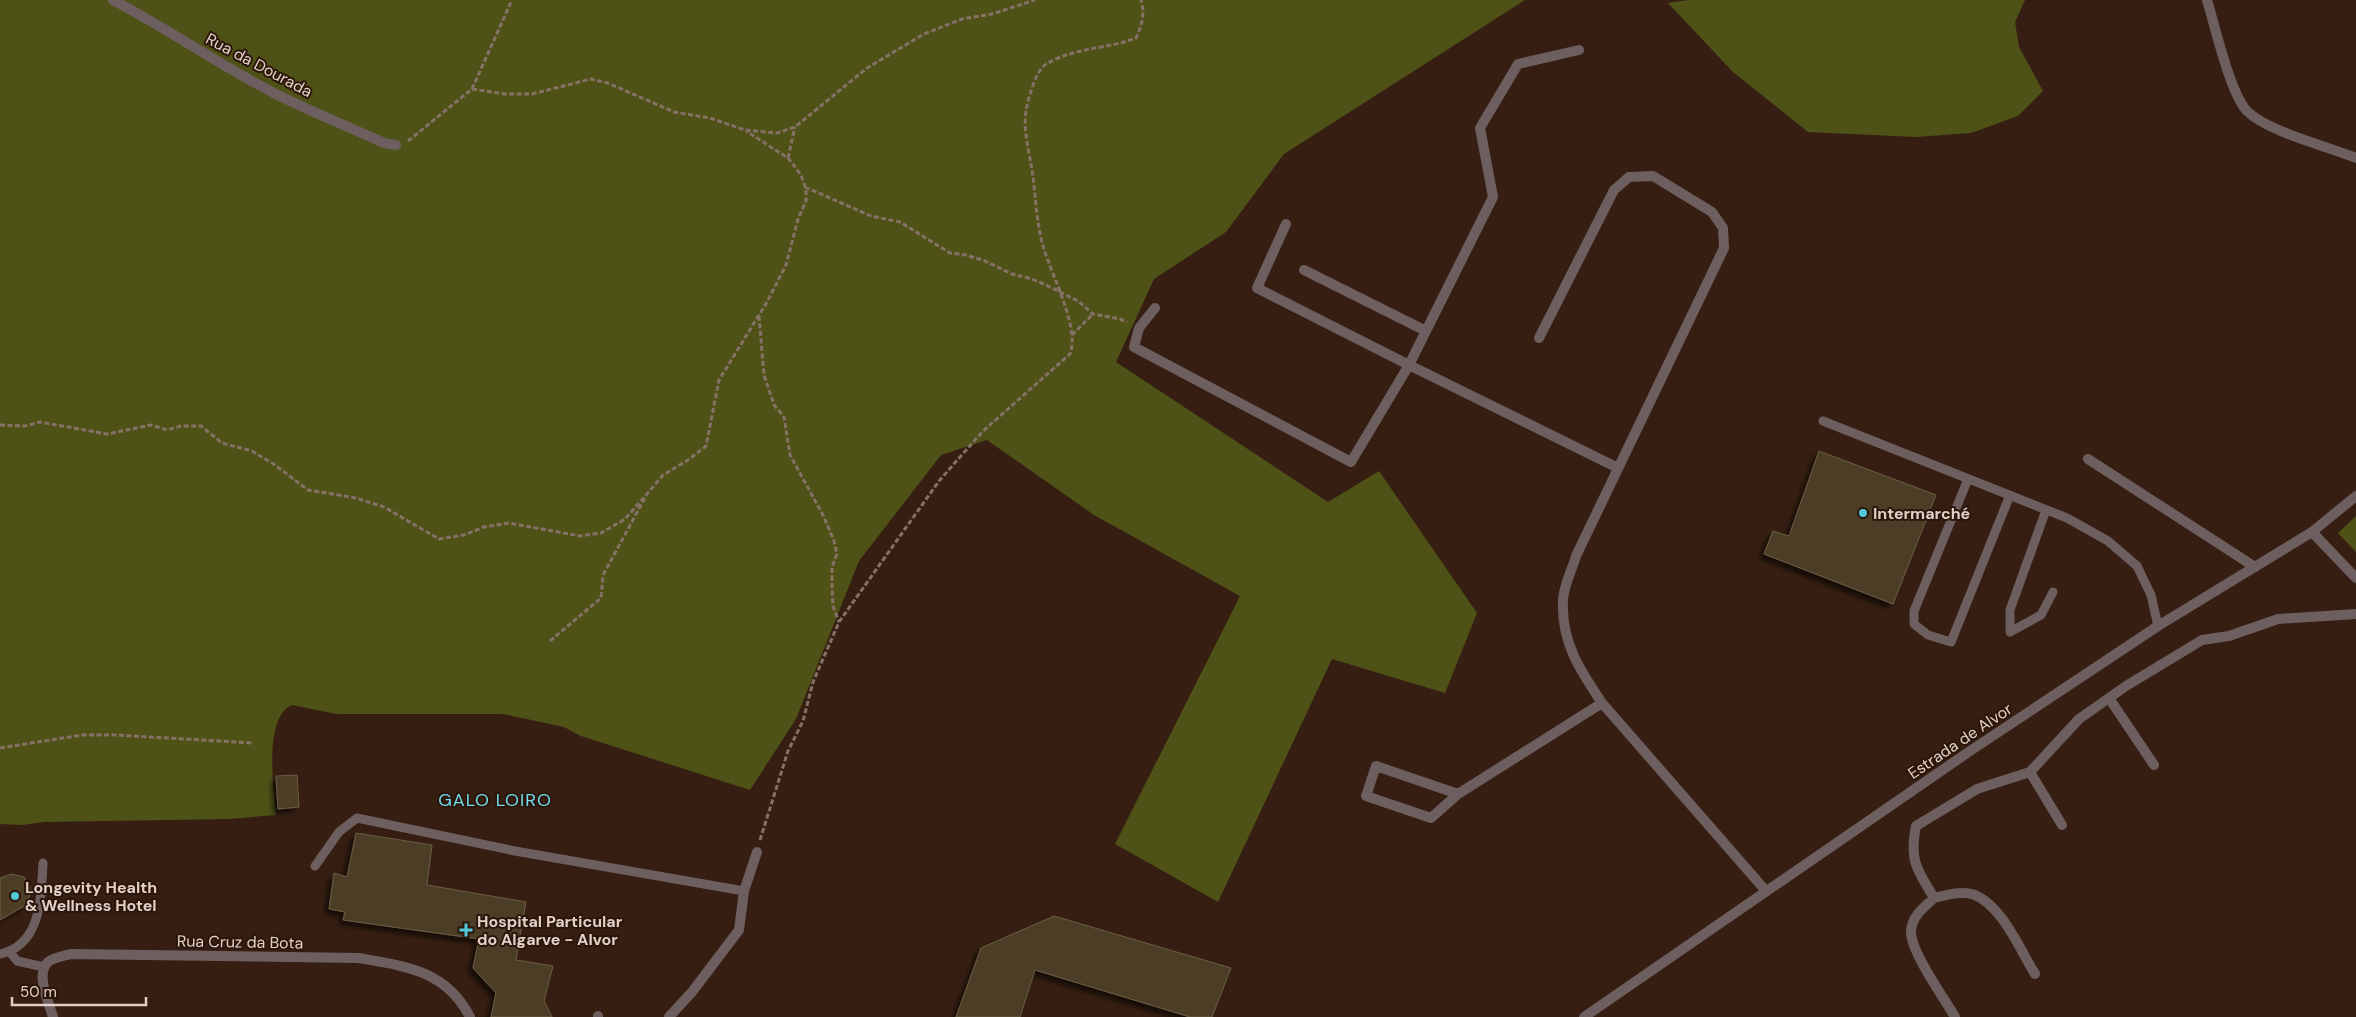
<svg xmlns="http://www.w3.org/2000/svg" width="2356" height="1017" font-family="'DM Sans',sans-serif">
<defs>
<filter id="shadow"><feDropShadow dx="-4.5" dy="4.5" stdDeviation="2.5" flood-color="#0009"/></filter>
</defs>
<rect width="100%" height="100%" fill="#361f12"/>
<path fill="#4f5217" d="M0,0H1525L1284,154L1226,232L1154,279L1116,362L1328,502L1379,471L1477,613L1445,693L1332,659L1218,902L1115,844L1240,596L1094,515L987,440L941,455L859,561L796,719L750,790L581,736L564,727L503,714H337L292,705C263,717 274,790 276,815L229,819L44,822L22,825L0,824Z
M1688,0H2025L2015,22L2019,47L2043,91L2018,116L1971,133L1916,137L1808,132L1733,72L1668,3Z
M2356,516V552L2338,533Z"/>
<path fill="#4c3e25" stroke="#6c5d44" filter="url(#shadow)" d="M1819,451L1936,495L1893,604L1764,554L1773,531L1789,536Z
M297,775L299,807L278,809L276,776Z
M356,833L432,845L427,885L526,902L516,960L553,966L544,1001L552,1017H491L496,993L473,968L479,939L343,920L345,912L329,909L334,873L347,877Z
M11,874L24,877L30,886L31,892L26,905L0,920V878Z
M1054,916L1231,968L1212,1017H1190L1035,970L1020,1017H956L981,948Z"/>
<g fill="none" stroke-linecap="round" stroke-linejoin="round">
<path stroke="#857166" stroke-width="3" stroke-dasharray="5 2.5" stroke-linecap="butt" d="M472,89L512,0
M408,141L472,89L505,94H532L591,79L608,83L674,112L710,118L745,130L777,133L795,127L867,68L924,34L962,19L992,14L1035,0
M788,158L795,127
M805,187L871,216L900,222L950,253L966,255L985,261L1012,274L1032,279L1048,286L1078,301L1093,314L1120,319L1127,322
M759,316L764,375L774,405L784,417L790,455L823,515L834,541L837,554L832,567V587L833,606L839,622
M1072,335L1093,314
M0,425L25,426L40,422L107,434L151,425L167,430L181,426H201L222,443L252,451L275,465L308,490L356,498L384,507L439,539L464,535L484,527L509,523L580,536L601,533L625,519L647,494
M550,641L601,598L603,575L647,494L663,475L688,460L706,446L719,380L767,302L786,265L798,219L806,201V189L801,175L788,158L746,131
M0,748L82,735H116L253,743
M760,840L788,751L803,721L813,682L839,622L939,481L982,432L1070,354C1080,328 1052,276 1044,249C1036,224 1036,196 1032,170C1029,151 1023,130 1026,110C1028,99 1036,71 1045,65C1070,48 1108,49 1136,38C1142,25 1145,14 1141,0"/>
<path stroke="#6d5f5f" stroke-width="9" d="M1823,421L2067,518L2108,541L2137,566L2151,595L2158,626
M1968,479L1914,611V624L1928,635L1951,642L2010,495
M2046,510L2010,610V632L2041,615L2053,592
M315,866L339,832L357,818L515,851L744,891
M10,952L17,961L44,967
M0,954C42,945 41,896 43,863"/>
<path stroke="#6d5f5f" stroke-width="10" d="M113,0C168,29 218,64 272,92C309,111 347,126 384,143L396,145
M2207,0C2215,26 2230,93 2247,111C2268,132 2327,146 2356,158
M1579,50L1518,64L1480,128L1493,197L1409,365L1618,468
M1304,270L1426,331
M1155,308L1139,328L1134,347L1351,462L1409,365L1257,288L1286,224
M1539,338L1614,190L1629,177L1653,176L1712,212L1723,228L1724,248L1576,556C1572,570 1563,587 1563,601C1561,642 1580,670 1602,703L1766,891
M2088,459L2255,567
M2312,532L2356,578
M2109,698L2154,765
M2030,772L2062,825
M1458,794L1431,818L1366,796L1376,766L1458,794L1602,703
M1934,898C1947,895 1959,891 1972,894C2001,903 2020,950 2035,974
M598,1016V1017
M53,1017C49,1003 35,974 48,962C54,957 64,956 71,954L358,958C405,966 446,970 470,1017
M669,1017L692,992L739,930L744,891L757,852
M1955,1017C1944,998 1911,952 1911,932C1911,917 1924,907 1934,898C1917,869 1909,861 1916,826L1977,789L2030,772L2079,719L2126,686L2202,640L2229,636L2278,619L2356,614"/>
<path stroke="#6d5f5f" stroke-width="10" d="M1584,1017L1970,751L2158,626L2312,532L2356,496"/>
</g>
<g fill="#53cadc" stroke="#2c1509" stroke-width="2">
<circle cx="1863" cy="513" r="5"/>
<circle cx="15" cy="896" r="5"/>
<path d="M463.5 922.5h5v5h5v5h-5v5h-5v-5h-5v-5h5z"/>
</g>
<g text-anchor="middle" dominant-baseline="central" stroke-width="4" stroke-linejoin="round" paint-order="stroke">
<g font-size="16" fill="#e1d0c8" stroke="#2c1509">
<text transform="translate(259 65) rotate(28)">Rua da Dourada</text>
<text transform="translate(1960 741) rotate(-34)">Estrada de Alvor</text>
<text transform="translate(240 942) rotate(1)">Rua Cruz da Bota</text>
</g>
<g font-size="16" font-weight="bold" fill="#e1d0c8" stroke="#2c1509" text-anchor="start">
<text x="1873" y="513">Intermarché</text>
<text x="25" y="887">Longevity Health<tspan x="25" dy="18">&amp; Wellness Hotel</tspan></text>
<text x="477" y="921">Hospital Particular<tspan x="477" dy="18">do Algarve - Alvor</tspan></text>
</g>
<g font-size="18" letter-spacing="1" fill="#71daeb" stroke="#2c1509">
<text x="495" y="800">GALO LOIRO</text>
</g>
</g>
<path d="M12 997v8h134v-8" fill="none" stroke="#e1d0c8" stroke-width="2.5"/>
<text x="20" y="997" font-size="15" fill="#e1d0c8" stroke="#2c1509" stroke-width="4" paint-order="stroke">50 m</text>
</svg>
